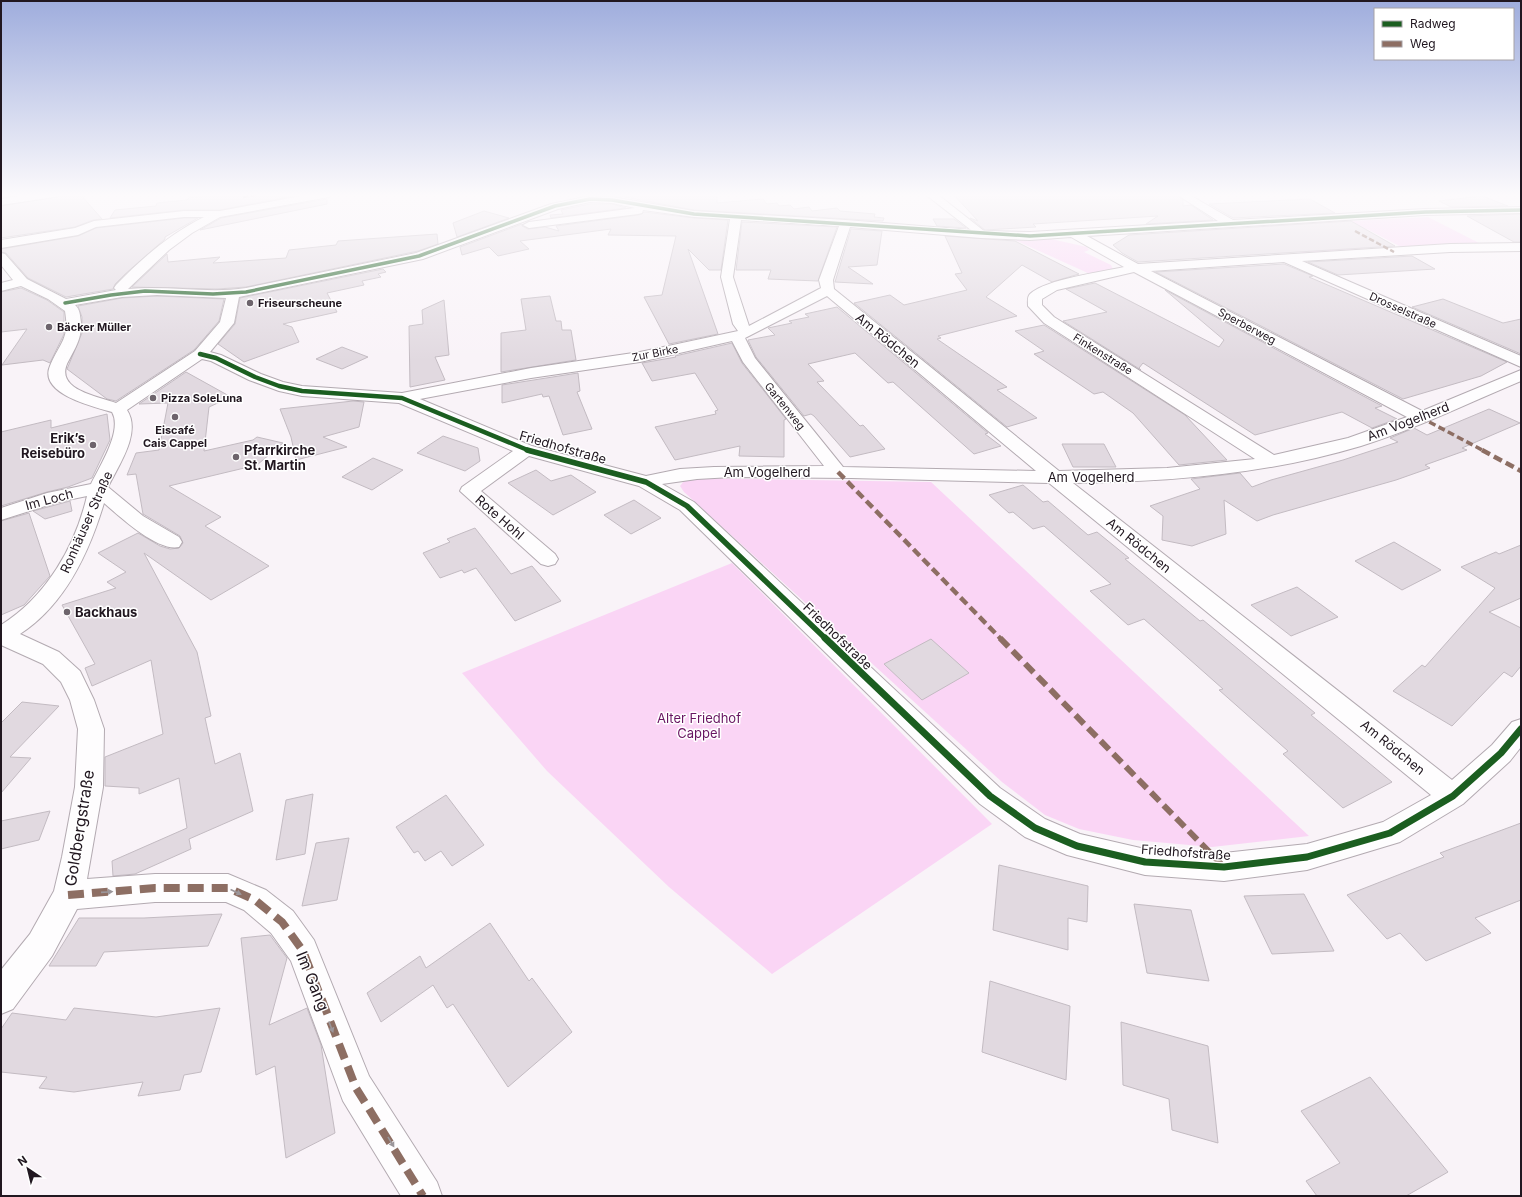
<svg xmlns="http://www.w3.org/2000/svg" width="1522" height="1197" font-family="Inter,sans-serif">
<rect width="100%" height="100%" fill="#f9f3f8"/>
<path fill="#fad5f5" d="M1428,217L1481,244L1403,248L1367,229L1312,232L1363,249L1302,253L1256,226Z
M1022,239H1051L1087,247L1089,250L1084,252L1111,265L1113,269L1090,274L1015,240Z
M691,478L931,482L1309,836L1212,847L1133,840L1079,829L1045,815L1002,782L684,492L680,486L684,481Z
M732,563L992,824L772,974L669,887L547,771L462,673Z"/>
<path fill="#e1d9e0" stroke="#c3bbc2" d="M75,194H80L102,219L93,220L75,227L1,238V206Z
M277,194H304L220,210H184L110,218L115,210L156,206L157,203L187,200L190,197Z
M609,194H717V203L763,199L767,204L777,203L779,206L790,205L794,209L809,207L812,211L837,208L840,211L875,214L874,217L884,218L883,221L694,210Z
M953,194H1175L1183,200V206L1191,205L1213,220L1146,224L1158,216L1033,224L1036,227L985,230L970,218L978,221Z
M1482,196L1508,206L1451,207L1439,201Z
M327,199V204L200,230L221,218Z
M1310,199L1335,213L1233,218L1209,204Z
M590,204H612L626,208L551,218L550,215L563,214L561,210Z
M484,211L509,218L457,237L453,223Z
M644,212L694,218L728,220L721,270H709L688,249L718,334L669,344L644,297L662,295L676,236L608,235L611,229L520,241L529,249L498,256L489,247L462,255L460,247L522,224V226L528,229L545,227L559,231L556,226L638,215L642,214Z
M1521,214V242H1514L1467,216Z
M184,218H198L165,237V239L125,274L115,284L113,289L66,297L28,278L6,253L1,252V249L78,236L96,228Z
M933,219H954L966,228L937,226Z
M1351,221L1395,246L1138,262L1122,253L1113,245L1129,235Z
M742,222L837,227L818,281L768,279L771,270H736Z
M851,229L882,231L877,265L848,267L873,284L835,282Z
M437,234L438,244L418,251L246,287L217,289L132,287L167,254L168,262L220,257L213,263L286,258L289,250L336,245L338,241Z
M945,236L1015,241L1079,274L1052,282L1022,265L986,297L1017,316L938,336L941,338L937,339L1007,387L997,390L1037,418L1007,427L854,303L890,295L904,305L967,290L955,274L962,273Z
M1412,256L1435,269L1338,275L1308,262Z
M1284,264L1313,276L1309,277L1507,362L1481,376L1403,399L1156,272Z
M383,269L386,272L378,274L381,277L362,281L364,285L327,293L337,312L283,324L292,327L299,342L244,362L218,344L235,324L240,298Z
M1095,283L1219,347L1224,340L1165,290L1382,406L1375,408L1397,419L1372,428L1342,412L1255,435L1143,363L1139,368L1141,370L1063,321L1107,312L1066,289Z
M21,288L47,300L64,312V334L50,363L43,360L2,365L27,329L1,332V292Z
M157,296L224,299L219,321L194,350L116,401L107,399L67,369L82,333V317L78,306L122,298Z
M550,296L556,321H561L562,330H571L576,360L501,372V333L526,330L521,299Z
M1443,299L1503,323L1521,319V354L1412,307Z
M444,300L449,355L435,357L445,380L410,387L409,326L423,324L422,310Z
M837,307L988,433L985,434L1001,446L974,454L893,382L888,383L855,353L808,364L824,381L817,382L860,426L863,425L885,449L850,457L814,416L811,414L804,416L756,357L748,340L775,335L768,328L792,323L789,321L809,317L805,314Z
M1044,325L1185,415L1227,460L1179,465L1133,413L1103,392L1094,394L1034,354L1044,351L1015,331Z
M732,343L742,363L786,419L784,420V457L739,456L740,446L675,460L655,427L716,414L715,411L718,410L695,373L652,381L642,363L676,357L675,356Z
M342,347L368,357L342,369L316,359Z
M186,372L231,397L209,407L204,451L253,440L257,437L283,443L257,465L169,486L221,517L205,526L269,566L211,600L144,553L197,652L211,716L205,718L215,764L240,753L253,811L189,839L191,849L135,874L113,876L112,861L187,828L179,778L139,794V788L105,786V757L163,734L151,660L92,686L85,668L95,664L62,605L116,588L107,582L126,572L98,553L138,533L160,546L170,549L179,548L183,543L180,536L143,514L136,474L127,475L136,453L159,450L168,403L139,404Z
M578,373L580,391L577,392L592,429L563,435L549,396L543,397L542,394L502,403V385Z
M353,401L364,402L359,427L323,437L347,447L296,460L291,437L280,409Z
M1489,409L1520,423L1462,448L1467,450L1425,465L1430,468L1396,480L1273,515L1257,521L1224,500L1226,534L1192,546L1162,540L1163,516L1150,506L1200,489L1191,479L1240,473L1252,487L1271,480L1343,460L1398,442L1390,438L1414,428L1427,435Z
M107,414L110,440L92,478L68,487L47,492L1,506V432L51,420V428Z
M443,436L478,448L480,461L465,471L417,453Z
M1062,444H1104L1116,467H1073Z
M373,458L403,470L372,490L342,477Z
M536,470L551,481L571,475L596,492L553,515L508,483Z
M1023,485L1043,502L1048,501L1088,535L1097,532L1129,558L1125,559L1200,621L1203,620L1315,713L1311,715L1392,782L1343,808L1283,754L1288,751L1219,690L1223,689L1144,619L1128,625L1090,591L1111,584L1044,526L1033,529L1013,512L1009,513L989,495Z
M634,500L661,518L631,534L604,515Z
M70,501L72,511L45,519L33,511Z
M29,513L50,576L24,605L1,615V521Z
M475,528L511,574L532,566L561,601L515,621L476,568L464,573L462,570L440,578L423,553L450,542L447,539Z
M1394,542L1441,570L1402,590L1355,561Z
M1521,545V598L1489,612L1521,628V666L1512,677L1504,672L1452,726L1393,691L1422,665L1425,667L1495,588L1461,567L1496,552L1499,554Z
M1297,587L1338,617L1291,636L1251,605Z
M931,639L969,673L922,700L884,664Z
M22,702L59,706L10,757L31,758L1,793V723Z
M313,794L305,854L276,860L286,800Z
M446,795L484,845L452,866L441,851L425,861L418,851L414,853L396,827Z
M50,811L39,840L1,849V821Z
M1521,823V900L1475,918L1491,933L1426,961L1400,933L1387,939L1347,895L1444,857L1440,853Z
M349,838L337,900L302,906L316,843Z
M999,865L1088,886L1087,922L1068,918V950L993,930Z
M1304,894L1334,951L1272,954L1244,896Z
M1134,904L1191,910L1209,981L1147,973Z
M222,914L208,946L104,952L96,966H49L79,918H144Z
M490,923L529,981L532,978L572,1032L508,1087L453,1004L447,1008L433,985L381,1022L367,993L420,956L426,968Z
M270,935L287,958L269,1025L307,1008L321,1045L335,1133L286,1158L275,1066L256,1075L241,938Z
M990,981L1070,1006L1066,1080L982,1052Z
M74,1008L156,1017L220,1008L201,1072L184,1075L180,1090L138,1096L143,1082L74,1092L39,1088L47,1077L1,1072V1029L12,1013L66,1020Z
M1121,1022L1208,1046L1218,1143L1172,1130L1169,1099L1123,1085Z
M1370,1077L1448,1172L1406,1196H1317L1306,1181L1340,1163L1301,1111Z"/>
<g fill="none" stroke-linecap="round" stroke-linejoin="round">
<g stroke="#b3aab1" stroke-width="2">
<path id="minor" d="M33,194H59L54,197L1,205V199Z
M312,194H334L329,197L220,217L192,233L169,250L128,289C167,285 207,294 246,288L416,253L551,204L590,196L612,197L694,211L846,220L971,230L925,194H937L984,231L1030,232L1218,221L1176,194H1188L1233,220L1425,209L1521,207V213L1425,215L1087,236L1138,264L1450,244L1521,243V251L1450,252L1302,261L1521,356V367L1284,262L1151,271L1422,411L1521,370V381C1468,403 1416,429 1361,446C1268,474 1169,482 1073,483L1452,780L1492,745L1512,722L1521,719V747L1510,761L1463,804L1400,842L1307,870L1224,881L1145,875L1067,855L1025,837L980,804L680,510L639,486L529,456L481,491L555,554L558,559L555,564L548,566L541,564L460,491L462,487L513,451L399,403L302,396L279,391L249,380L211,361L202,359L127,410C142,433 118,466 108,487L143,516L179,537L182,542L179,547C158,552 120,517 104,503C89,553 65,605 20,634L59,652L80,671L94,700L104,729L103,787L87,879L155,874H228L266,890L293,911L314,940L369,1076L437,1182L442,1196H401L343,1101L291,961L271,933L244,910L226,902H155L77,909L52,956L13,1009L1,1014V970L30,934L54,891L62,857L75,787L78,729L70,700L61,682L43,664L1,645V625C46,597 75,547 87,496L58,502L1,520V508L47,493L91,484C99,467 123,431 112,412C94,407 38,394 50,366C60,342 70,339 65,311L48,299L21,286L1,291V283L13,280L1,265V253L5,254L27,279L66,299L116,290L114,288L116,285C142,258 170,234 204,217H184L96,227L78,235L1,248V240L75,228L94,221L184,211H220ZM590,202L612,203L635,208L529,222L523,225L529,228L638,214L642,213L643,210L694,217L730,219L721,277L733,324L738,331L640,352L531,368L402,393L302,386L283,382L261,374L221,355L210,352L234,323L239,297L423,259L558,209ZM741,220L839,226L819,280L821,288L749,326L733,277ZM850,227L981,238L1030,240L1071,237L1124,267C1102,272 1046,279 1030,294C1027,297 1028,302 1028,306L1044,323L1255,459L1167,468L1059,471L834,289L833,280ZM1134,272L1407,417L1348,438L1274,455L1054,317L1042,305V299L1057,290ZM157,295L226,298L220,322L195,351L116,403C96,396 52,389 69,360C76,347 82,337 81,322C80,316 80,309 75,305L122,297ZM827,296L1036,471L843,467L755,358L745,338ZM732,341L743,362L824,466L714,467L680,469L646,476L532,446L420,399L531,378L640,362ZM732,477L851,478L1049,483L1431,795L1383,822L1307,844L1224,853L1145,849L1080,834L1045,819L1000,788L694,502L662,484L697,479Z"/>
</g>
<use href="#minor" fill="#fefdfe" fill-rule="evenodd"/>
<path stroke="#8d6e63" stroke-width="2.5" stroke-dasharray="5.5 2.5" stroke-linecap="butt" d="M243,197L261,194
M1355,231L1394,252"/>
<path stroke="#8d6e63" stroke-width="3.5" stroke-dasharray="7 3.5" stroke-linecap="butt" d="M1420,417L1484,451"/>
<path stroke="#8d6e63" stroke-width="4.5" stroke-dasharray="9 4.5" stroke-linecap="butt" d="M1482,450L1521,471
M838,472L1001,639"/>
<path stroke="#8d6e63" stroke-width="6" stroke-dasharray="12 6" stroke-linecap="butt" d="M1000,638L1224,867"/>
<path stroke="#8d6e63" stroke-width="8" stroke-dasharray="16 8" stroke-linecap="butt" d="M68,895L155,888H228L255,900L282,922L303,951L356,1088L423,1196"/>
<g stroke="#fff" stroke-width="5">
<path id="cycleway-far3" d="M65,303L111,295L145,291L213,294L246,292L419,256L555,206L590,199L612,200L694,214L1030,236L1425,212L1521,210"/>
</g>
<g stroke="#fff" stroke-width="6">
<path id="cycleway-far2" d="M200,354L216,358L255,377L279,386L302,391L402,398L530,451"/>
</g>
<g stroke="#fff" stroke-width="8">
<path id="cycleway-far1" d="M527,450L646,482L687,506L826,639"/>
</g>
<g stroke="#fff" stroke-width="10">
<path id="cycleway" d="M825,638L990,796L1035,828L1077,846L1145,862L1224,867L1307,857L1390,833L1453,796L1501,753L1521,729"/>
</g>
<use href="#cycleway-far3" stroke="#1b5e20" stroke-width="3.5"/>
<use href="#cycleway-far2" stroke="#1b5e20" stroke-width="4.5"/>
<use href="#cycleway-far1" stroke="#1b5e20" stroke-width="5.5"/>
<use href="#cycleway" stroke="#1b5e20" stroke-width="7"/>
</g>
<defs><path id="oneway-solid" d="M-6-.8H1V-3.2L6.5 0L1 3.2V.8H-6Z"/></defs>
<g fill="#9b969a">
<use href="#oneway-solid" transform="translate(107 892) rotate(-4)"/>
<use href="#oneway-solid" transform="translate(236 892) rotate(25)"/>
<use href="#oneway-solid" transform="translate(331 1027) rotate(69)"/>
<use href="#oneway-solid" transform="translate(391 1142) rotate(59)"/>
</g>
<linearGradient id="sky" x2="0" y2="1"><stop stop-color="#9faddd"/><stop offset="0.54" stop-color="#fcfafc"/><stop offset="1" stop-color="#fcfafc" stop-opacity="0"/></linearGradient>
<rect width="1522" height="361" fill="url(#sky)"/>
<g fill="#6d646c" stroke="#fff" stroke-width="1.5">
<circle cx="250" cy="303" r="4"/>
<circle cx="49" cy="327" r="4"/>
<circle cx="153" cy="398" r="4"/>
<circle cx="175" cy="417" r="4"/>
<circle cx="93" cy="445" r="4"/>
<circle cx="236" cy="457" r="4"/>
<circle cx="67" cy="612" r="4"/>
</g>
<g text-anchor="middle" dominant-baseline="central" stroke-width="3" stroke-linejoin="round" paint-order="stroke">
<g font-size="11" font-weight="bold" fill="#211720" stroke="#fff" text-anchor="start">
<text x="258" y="303">Friseurscheune</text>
<text x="57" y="327">Bäcker Müller</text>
<text x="161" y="398">Pizza SoleLuna</text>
<text x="175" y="430" text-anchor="middle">Eiscafé<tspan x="175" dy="13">Cais Cappel</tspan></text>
</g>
<g font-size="11" fill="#211720" stroke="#fff">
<text transform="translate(1403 310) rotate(24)">Drosselstraße</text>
<text transform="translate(1247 326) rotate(28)">Sperberweg</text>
<text transform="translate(655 353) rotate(-11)">Zur Birke</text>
<text transform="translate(1103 354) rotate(32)">Finkenstraße</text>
<text transform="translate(785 406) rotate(51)">Gartenweg</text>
</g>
<g font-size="13" fill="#211720" stroke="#fff">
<text transform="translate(888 340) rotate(39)">Am Rödchen</text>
<text transform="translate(1408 421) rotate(-21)">Am Vogelherd</text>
<text transform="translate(563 447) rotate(16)">Friedhofstraße</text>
<text x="767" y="472">Am Vogelherd</text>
<text x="1091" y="477">Am Vogelherd</text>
<text transform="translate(49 499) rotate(-15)">Im Loch</text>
<text transform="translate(500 517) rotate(41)">Rote Hohl</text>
<text transform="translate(86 522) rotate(-66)">Ronhäuser Straße</text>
<text transform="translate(1139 545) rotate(39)">Am Rödchen</text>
<text transform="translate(838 636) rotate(44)">Friedhofstraße</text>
<text transform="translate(1393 747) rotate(39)">Am Rödchen</text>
<text transform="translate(1186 852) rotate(4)">Friedhofstraße</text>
</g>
<g font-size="13" font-weight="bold" fill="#211720" stroke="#fff" text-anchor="start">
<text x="85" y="438" text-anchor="end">Erik’s<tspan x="85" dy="15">Reisebüro</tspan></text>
<text x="244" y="450">Pfarrkirche<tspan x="244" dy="15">St. Martin</tspan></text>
<text x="75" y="612">Backhaus</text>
</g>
<g font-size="13" fill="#681562" stroke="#fff">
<text x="699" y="718">Alter Friedhof<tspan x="699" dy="15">Cappel</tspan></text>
</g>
<g font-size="16" fill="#211720" stroke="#fff">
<text transform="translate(79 828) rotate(-81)">Goldbergstraße</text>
<text transform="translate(313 981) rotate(68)">Im Gang</text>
</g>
</g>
<rect width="1522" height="1197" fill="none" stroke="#211720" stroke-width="4"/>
<rect x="1374" y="8" width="140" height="52" fill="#ffffff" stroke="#a6a2a6"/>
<rect x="1382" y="21" width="20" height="6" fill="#1b5e20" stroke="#a6a2a6"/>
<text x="1410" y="28" font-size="12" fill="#211720">Radweg</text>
<rect x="1382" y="41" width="20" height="6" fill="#8d6e63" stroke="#a6a2a6"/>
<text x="1410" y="48" font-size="12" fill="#211720">Weg</text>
<g transform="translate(28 1169) rotate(325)" stroke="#ffffff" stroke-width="3" paint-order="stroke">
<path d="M0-3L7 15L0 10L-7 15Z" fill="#211720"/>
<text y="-6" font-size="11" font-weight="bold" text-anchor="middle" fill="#211720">N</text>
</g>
</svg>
